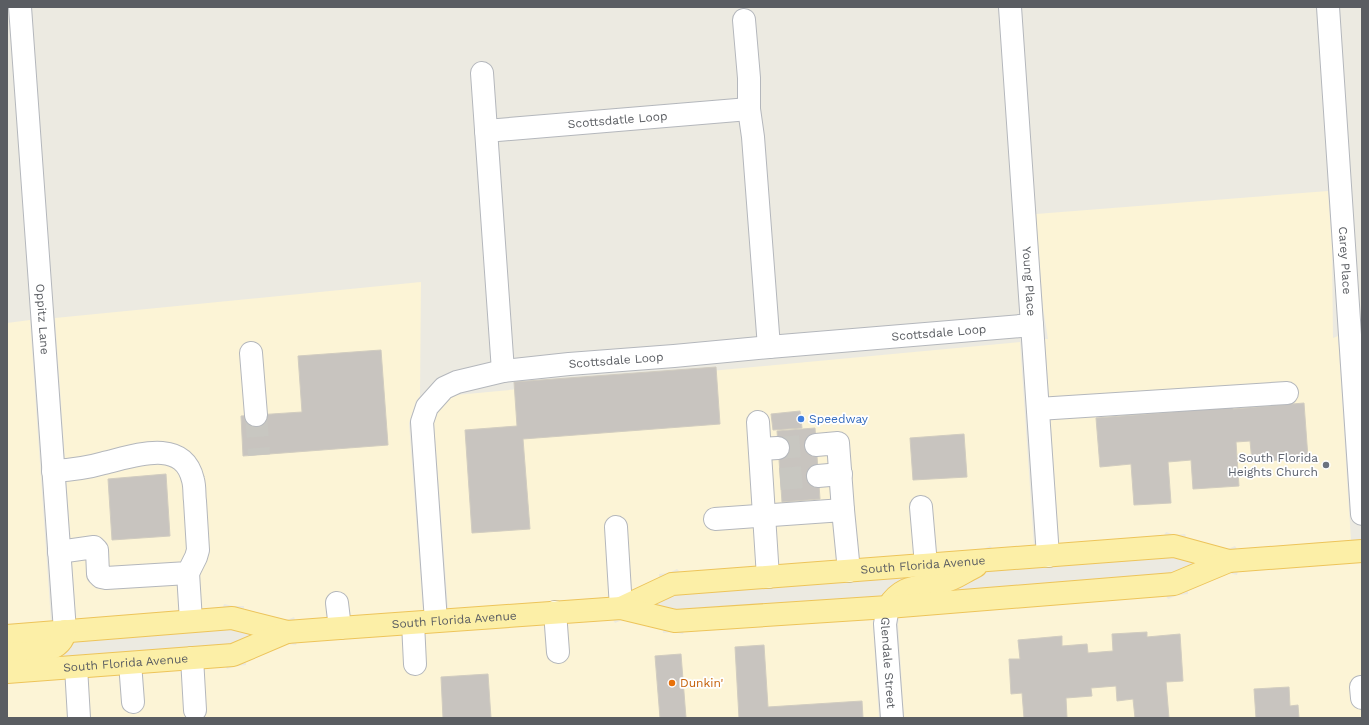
<svg xmlns="http://www.w3.org/2000/svg" width="1369" height="725" font-family="'Work Sans',sans-serif">
<rect width="100%" height="100%" fill="#eceae1"/>
<path fill="#fcf4d6" d="M1328,191L1332,249L1333,338L1338,336L1351,540L1237,549L1235,546L1228,549L1186,537L1185,534L1175,535L1166,532L1164,535L1059,544L1045,339H1048L1043,308L1036,214Z
M421,282L420,396L416,401L409,423L423,611L295,620L294,617L287,620L244,609V606H233L224,604L223,607L76,619L55,318Z
M30,320L51,621L7,624V323Z
M1020,342L1034,546L993,549L990,546L982,550L680,572L677,569L669,573L659,574V578L619,596L611,597L448,609L434,423L438,412L451,397L456,395Z
M1362,562V718H904L898,624L899,617L1166,596L1168,599L1178,595L1188,594V591L1229,573L1237,575L1238,571Z
M873,619V624L879,718H7V683L225,666L227,669L236,666L246,665V662L288,644L296,645L297,642L613,620L615,623L622,620L663,629V633L673,632L683,634L684,631Z"/>
<path fill="#c8c4bf" stroke="#d1ccc0" d="M381,350L388,445L243,456L241,416L302,412L298,356Z
M716,367L720,424L523,439L530,529L472,533L465,430L517,426L514,382Z
M1232,401L1233,409L1304,403L1308,458L1252,462L1250,441L1236,442L1239,486L1193,489L1191,460L1168,462L1171,503L1134,505L1131,464L1100,467L1096,418L1173,412L1172,405Z
M800,411L802,428L773,430L771,414Z
M815,428L820,499L782,502L777,431Z
M964,434L967,477L913,480L910,438Z
M166,474L170,536L112,540L108,479Z
M1147,632V637L1180,634L1183,681L1166,682L1169,718H1135L1133,699L1117,701L1116,686L1091,688L1092,696L1066,698L1067,718H1024L1022,693L1011,694L1009,659H1020L1018,640L1062,636V646L1087,644L1088,653L1113,651L1112,634Z
M764,645L768,707L862,701L863,718H739L735,647Z
M681,654L686,718H660L655,656Z
M488,674L491,718H443L441,677Z
M1289,687L1290,706L1298,705L1299,718H1256L1254,689Z"/>
<g fill="none" stroke-linecap="round" stroke-linejoin="round">
<path stroke="#c8c7c1" stroke-width="22" stroke-dasharray="22 11" stroke-linecap="butt" d="M256,415L259,455
M778,448L816,445
M780,479L818,476"/>
<g stroke="#b4b7bc" stroke-width="24">
<g id="minor">
<path id="s1" d="M20,7L65,631"/>
<path id="s2" d="M1010,7L1048,556"/>
<path id="s3" d="M1328,7L1362,514"/>
<path d="M744,20L749,78V109L753,137L769,347"/>
<path d="M482,73L503,371"/>
<path id="s4" d="M486,131L749,109"/>
<path d="M251,353L256,415"/>
<path d="M1038,409L1287,393"/>
<path d="M758,422L768,577"/>
<path d="M816,445L838,443L843,510"/>
<path d="M760,449L778,448"/>
<path d="M53,471C70,470 87,468 104,463C134,456 183,437 193,480C195,487 194,495 195,501C196,518 197,534 198,550L196,557L188,573L106,578L101,577L98,574L97,550L94,547L59,552"/>
<path d="M818,476L841,474"/>
<path d="M921,507L926,565"/>
<path d="M715,519L843,510L849,571"/>
<path d="M616,527L621,608"/>
<path d="M188,573L191,621"/>
<path d="M337,603L340,628"/>
<path id="s5" d="M888,607L885,624L892,718"/>
<path d="M555,612L558,652"/>
<path id="s6" d="M436,621L422,422L427,407L444,388L457,382L503,371L569,364L674,356L769,347L1032,325"/>
<path d="M413,623L415,664"/>
<path d="M192,658L195,710"/>
<path d="M130,663L133,702"/>
<path d="M76,667L79,718"/>
<path d="M1361,687L1362,698"/>
</g>
</g>
<g stroke="#edc45a" stroke-width="24">
<g id="major">
<path d="M888,607C902,584 919,588 942,582C954,580 965,571 976,566"/>
<path id="s7" d="M621,608L672,584L1174,546L1229,561"/>
<path d="M7,636L232,618L287,632"/>
<path d="M7,654C26,653 61,656 65,631"/>
<path id="s8" d="M7,672L233,655L287,632L340,628L621,608L675,621L888,607L1174,584L1229,561L1362,551"/>
</g>
</g>
<use href="#minor" stroke="#fff" stroke-width="22"/>
<use href="#major" stroke="#fcefa7" stroke-width="22"/>
</g>
<circle fill="#3f7fe0" stroke="#fff" stroke-width="1.5" cx="801" cy="419" r="4"/>
<circle fill="#6b7280" stroke="#fff" stroke-width="1.5" cx="1326" cy="465" r="4"/>
<circle fill="#e8710a" stroke="#fff" stroke-width="1.5" cx="672" cy="683" r="4"/>
<g text-anchor="middle" dominant-baseline="central" stroke-width="3.5" stroke-linejoin="round" paint-order="stroke">
<g font-size="12" fill="#5a5d62" stroke="#fff">
<text stroke="none"><textPath href="#s4" startOffset="132">Scottsdatle Loop</textPath></text>
<text stroke="none"><textPath href="#s3" startOffset="254">Carey Place</textPath></text>
<text stroke="none"><textPath href="#s2" startOffset="275">Young Place</textPath></text>
<text stroke="none"><textPath href="#s1" startOffset="313">Oppitz Lane</textPath></text>
<text stroke="none"><textPath href="#s6" startOffset="740">Scottsdale Loop</textPath></text>
<text stroke="none"><textPath href="#s6" startOffset="416">Scottsdale Loop</textPath></text>
<text stroke="none"><textPath href="#s7" startOffset="308">South Florida Avenue</textPath></text>
<text stroke="none"><textPath href="#s8" startOffset="453">South Florida Avenue</textPath></text>
<text stroke="none"><textPath href="#s5" startOffset="56">Glendale Street</textPath></text>
<text stroke="none"><textPath href="#s8" startOffset="119">South Florida Avenue</textPath></text>
</g>
<g font-size="12" fill="#366cbe" stroke="#fff" text-anchor="start">
<text x="809" y="419">Speedway</text>
</g>
<g font-size="12" fill="#5b616d" stroke="#fff" text-anchor="end">
<text x="1318" y="458">South Florida<tspan x="1318" dy="14">Heights Church</tspan></text>
</g>
<g font-size="12" fill="#c56008" stroke="#fff" text-anchor="start">
<text x="680" y="683">Dunkin'</text>
</g>
</g>
<rect width="1369" height="725" fill="none" stroke="#5a5d62" stroke-width="16"/>
</svg>
